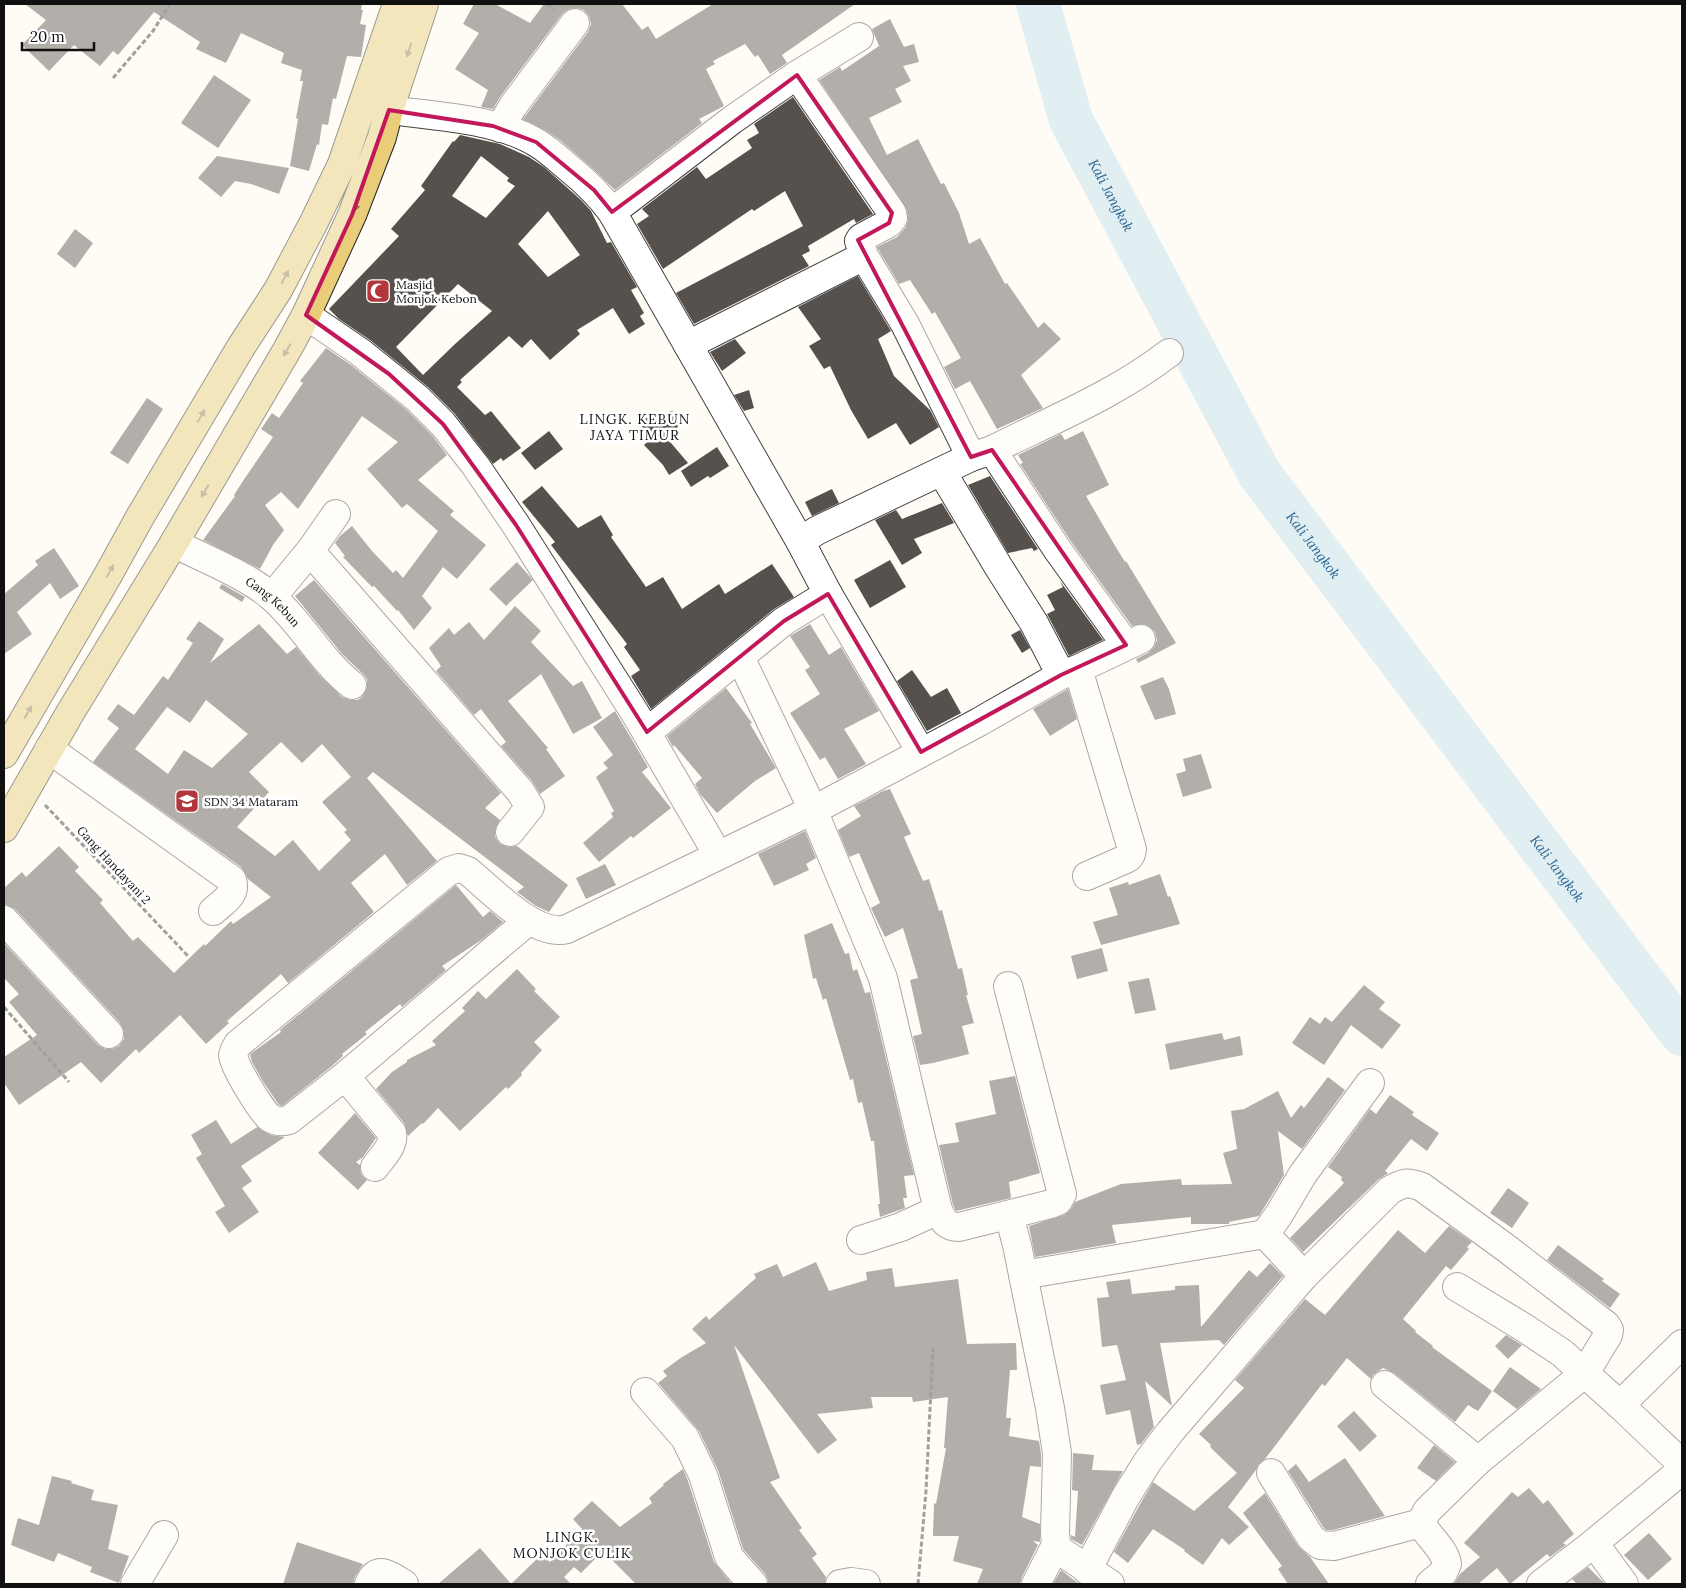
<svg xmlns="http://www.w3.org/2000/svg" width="1686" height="1588" font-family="Lora,serif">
<rect width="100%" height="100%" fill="#fefcf4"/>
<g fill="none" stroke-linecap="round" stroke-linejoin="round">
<path stroke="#beddf0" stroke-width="44" id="s1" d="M1038,4L1071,120L1259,473L1682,1034"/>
</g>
<path fill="#57514e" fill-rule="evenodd" d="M25,4H362L361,10H363L360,24L366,25L361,57L347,56L336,99L333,98L328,125L322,124L319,145L317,144L309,171L290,166L298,119L296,118L303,81H300L302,70L281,63L284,53L241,33L226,63L196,49L200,42L154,12L118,55L113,51L100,66L74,45L49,71L22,45L46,20Z
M474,4H495L530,23L544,4H622L642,30L648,26L656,39L713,4H855L782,55L787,63L770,74L758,55L755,57L745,44L713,61L715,64L706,69L724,106L699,119L702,123L615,190L592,168L560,140L545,130L523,119L588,32L591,24L589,16L584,10L577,8L569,9L563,13L500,97L493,109L481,107L488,90L455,69L479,33L463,24Z
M890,19L904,47L914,44L919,62L903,66L911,81L895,89L902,102L869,118L887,155L918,139L941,184L944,183L959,213L969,244L980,238L1005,284L1007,283L1038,328L1044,322L1061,339L1021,375L1043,408L997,429L970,381L955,389L944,367L961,358L935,312L932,314L910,280L899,284L878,249L877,247L897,237L905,228L908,221L907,210L819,80L840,67L842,71L879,46L872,29Z
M214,75L251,100L218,148L181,123Z
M793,97L873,214L856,223L854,219L808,246L810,251L802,255L809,266L694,324L676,293L803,226L785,191L754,211L752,209L663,269L637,224L649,216L642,209L697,167L706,179L752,148L747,140L759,133L754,124Z
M460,135L500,144L529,157L544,167L581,200L591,211L607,243L611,242L637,287L631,290L644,313L640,316L645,324L629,334L613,308L577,330L580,334L550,360L531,339L522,348L509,336L460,380L462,382L457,387L485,415L491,411L521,448L503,461L501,458L493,464L455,414L428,387L370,340L339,319L329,309L399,236L391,229L425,190L421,186L453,141L454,142ZM481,156L509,178L507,181L515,186L486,218L452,196ZM548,211L580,255L548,277L518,244ZM458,284L492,311L455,344L423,375L396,347Z
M217,156L289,168L279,194L251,184L235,181L221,197L198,178Z
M75,229L93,243L75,268L57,254Z
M858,276L891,331L878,339L894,376L930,410L939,427L910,445L896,423L868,439L851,410L830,366L824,369L809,346L821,339L798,307Z
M735,339L746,353L722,371L710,352Z
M326,348L351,365L407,410L431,434L447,455L418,480L454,511L450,515L486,545L457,579L443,567L422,596L432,608L414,630L398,610L397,611L374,586L372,587L343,557L345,556L335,543L340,536L352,526L372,551L393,573L396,570L403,578L438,531L407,504L402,508L367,469L398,442L362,416L298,509L281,492L265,505L284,530L273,545L260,569L203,540L235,496L234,495L245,478L273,437L261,429L272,413L279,418L303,383L300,381Z
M749,390L754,408L744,411L734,395Z
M147,398L163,409L128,464L110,453Z
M672,411L682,423L666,437L688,463L669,475L663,465L644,445L652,438L637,421Z
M549,431L563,449L535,470L521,453Z
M1083,431L1109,485L1086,496L1114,544L1125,562L1126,561L1176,643L1138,663L1136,659L1148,653L1154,647L1157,640L1155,632L1149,626L1143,624L1132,626L1070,540L1020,464L1023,463L1018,455L1061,434L1065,440Z
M717,447L729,466L710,478L708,476L691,487L681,471Z
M990,476L1038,549L1034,551L1032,548L1008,553L968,485Z
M542,486L578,528L601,515L613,535L611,537L646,587L663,577L682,609L719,584L725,594L772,564L794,597L774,609L651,709L631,676L640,670L624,647L627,644L551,545L555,542L522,502Z
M832,489L839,503L812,516L805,502Z
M942,503L954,523L914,539L922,553L902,565L875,520L896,510L902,519Z
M54,548L79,586L60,599L50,583L17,612L32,634L4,654V593V594L38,565L35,561Z
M890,560L906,587L870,608L854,580Z
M517,562L533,580L506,606L489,589Z
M314,580L501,793L485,808L500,820L495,830V837L500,844L508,847L517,846L568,885L549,912L536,906L517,892L524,887L373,772L367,778L437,861L407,885L385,854L351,883L374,912L288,983L281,974L227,1021L229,1023L206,1044L180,1015L139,1053L136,1049L101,1083L81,1062L19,1105L4,1083V1057L37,1035L9,1002L19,994L4,978V943L98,1045L105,1049H112L119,1046L124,1039V1031L120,1023L15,909L4,904V888L22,872L26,877L59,846L79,867L75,871L103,900L100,903L133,941L138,937L174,973L204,944L205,946L231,921L233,924L271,897L248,879L241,867L93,762L119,728L107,719L118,704L134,715L163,676L168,680L193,643L186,639L199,621L224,639L210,663L259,624L287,654L296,647L319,675L342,697L350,700H358L363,696L367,687V679L363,674L342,654L295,596ZM206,700L248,734L212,768L184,750L168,774L135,749L167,707L190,723ZM281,742L302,763L322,744L351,777L322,802L347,830L344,832L351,840L319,871L293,840L275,856L237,827L269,792L249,772Z
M1060,581L1103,640L1069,656L1047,614L1055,610L1047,595L1063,587Z
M222,584L245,597L242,602L219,588Z
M515,606L541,631L531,642L573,686L582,681L602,718L573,734L541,674L508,701L548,748L546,749L565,776L540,794L532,781L501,746L506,742L481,709L474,715L436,671L441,666L429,648L449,628L454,635L469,622L484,640Z
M810,624L829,655L841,647L879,711L844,729L866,764L838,779L825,757L820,760L790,713L820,694L805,670L810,667L790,636Z
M1020,630L1030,648L1022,653L1011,635Z
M912,670L931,697L947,688L961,713L927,731L897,681Z
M1163,677L1169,689L1176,714L1155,720L1140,686Z
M726,688L752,723L750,724L776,768L755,781L717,813L700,794L695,784L702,778L674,745L673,747L667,736Z
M1068,689L1077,719L1050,736L1033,709Z
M615,711L648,767L642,772L671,808L633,838L631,836L599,862L583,843L613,817L611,813L614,811L596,777L608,768L603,763L613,755L593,727Z
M1201,754L1212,788L1183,797L1176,774L1186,771L1183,759Z
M890,789L911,834L904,837L923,881L929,879L939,911L942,910L958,969L962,968L968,995H966L974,1023L962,1026L969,1054L933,1063L920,1065L913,1036L922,1034L910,980L918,978L903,928L885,937L871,908L880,903L859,853L849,857L838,830L861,816L854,806L883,791Z
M805,831L816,858L806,864L809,870L774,886L758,854Z
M605,864L616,885L586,899L576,878Z
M1160,874L1168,897L1170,896L1180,924L1101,945L1093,922L1118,915L1109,888L1128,882L1129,885Z
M456,885L483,917L490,911L503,922L483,939L442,966L446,970L402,1007L400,1004L365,1032L367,1034L342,1054L343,1056L332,1066L282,1106L279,1105L262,1080L252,1062L250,1054L281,1032L280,1030Z
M832,923L845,954L849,953L853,971L857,969L865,993L870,992L914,1175L904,1176L907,1198H903L905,1208L880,1217L878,1204H880L874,1141H871L862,1102L858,1103L853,1079L850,1080L826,998L823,1000L816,978L813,979L804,935Z
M1102,948L1108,971L1077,979L1071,956Z
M517,969L536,989L534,991L560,1017L534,1042L542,1050L521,1073L522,1075L508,1089L506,1087L460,1131L438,1108L423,1124L422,1123L408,1136L404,1123L376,1089L392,1072L407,1062V1060L436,1045L432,1041L465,1011L462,1008L478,991L486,999Z
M1149,978L1156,1010L1135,1014L1128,982Z
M1364,985L1385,1002L1379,1009L1401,1025L1382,1049L1351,1025L1324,1065L1292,1043L1310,1017L1320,1024L1325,1017L1332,1022Z
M1222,1033L1224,1040L1240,1036L1243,1055L1170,1070L1165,1044Z
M1015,1076L1040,1173L1009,1182L1011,1198L956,1211L953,1205L939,1145L959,1142L955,1123L996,1114L989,1081Z
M1328,1077L1345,1090L1302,1149L1278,1131L1284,1175L1259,1216L1229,1222V1224H1191V1217L1112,1225L1116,1243L1035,1257L1029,1226L1064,1215L1071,1209L1075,1202L1121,1184L1181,1179L1182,1185L1232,1184L1223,1153L1237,1149L1231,1111L1244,1109L1278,1091L1291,1118L1301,1105L1304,1108Z
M1390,1095L1414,1112L1412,1115L1439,1133L1427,1151L1411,1139L1385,1171L1388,1173L1379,1179L1303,1252L1290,1238L1344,1183L1341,1180L1342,1177L1328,1167L1370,1109L1376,1114Z
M355,1113L376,1138L363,1157L356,1162L360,1165L361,1174L367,1180L358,1190L318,1153Z
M216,1120L231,1144L257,1127L271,1135L285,1137L241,1166L252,1181L242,1188L259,1212L229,1233L215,1212L225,1206L196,1158L202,1154L191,1135Z
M1508,1188L1529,1203L1512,1228L1490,1213Z
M1449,1226L1472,1242L1467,1247L1469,1249L1451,1270L1446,1266L1403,1319L1416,1331L1415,1332L1433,1346L1432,1347L1492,1391L1478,1411L1468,1405L1455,1422L1394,1373L1383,1368L1373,1375L1371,1379L1347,1358L1325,1386L1322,1384L1265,1459L1258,1465L1256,1470L1228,1507L1249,1527L1229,1545L1222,1538L1203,1565L1184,1551L1185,1550L1153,1529L1128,1563L1114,1552L1139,1506L1153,1482L1194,1511L1237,1473L1210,1447L1211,1445L1199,1434L1244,1388L1235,1380L1305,1299L1325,1315L1398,1230L1425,1253Z
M1558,1245L1604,1279L1602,1281L1620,1294L1610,1308L1547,1260Z
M816,1262L829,1291L867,1280L866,1272L892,1268L895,1287L958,1279L967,1344L1016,1343L1017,1370H1010L1006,1418H1011L1009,1436L1039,1441L1041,1454V1467L1030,1466L1022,1517L1040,1524V1542L1033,1541L1038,1545L1022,1577L1020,1584H977L983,1569L953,1561L959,1536H933L934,1503L936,1504L946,1448H944L948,1397L913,1402L912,1397H871L873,1408L817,1414L837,1440L818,1454L734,1345L780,1478L770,1482L802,1528L799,1530L817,1554L812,1558L826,1577L825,1584H768V1580L765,1574L743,1549L718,1470L699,1431L658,1383L667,1376L663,1371L682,1357L706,1343L692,1329L706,1316L709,1320L756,1278L754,1274L777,1264L783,1277Z
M1270,1263L1283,1276L1224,1345L1219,1340L1160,1343L1172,1406L1145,1381L1154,1427L1141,1444L1137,1445L1130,1410L1106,1415L1100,1385L1126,1380L1117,1345L1102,1347L1097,1298L1109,1297L1106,1282L1130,1279L1132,1294L1175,1290V1286L1199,1285L1201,1327L1249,1270L1257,1277Z
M1506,1335L1522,1345L1508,1359L1495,1346Z
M1510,1367L1541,1389L1517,1409L1493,1391Z
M1354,1411L1377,1436L1360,1452L1337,1426Z
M1434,1445L1455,1462L1436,1481L1417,1468Z
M1073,1453L1094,1455L1092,1470L1123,1471L1082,1545L1071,1539V1535L1075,1537L1078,1491L1072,1490Z
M1345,1458L1385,1516L1333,1530H1326L1323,1527L1288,1471L1296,1464L1309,1482Z
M683,1469L688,1481L714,1562L732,1584H636L603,1551L581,1573L574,1567L564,1577L571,1584H511L542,1554L550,1562L582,1529L573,1519L592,1501L620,1527L652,1503L649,1498L664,1485L663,1484Z
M52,1476L72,1481L71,1483L94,1490L91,1500L118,1505L108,1549L129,1556L119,1583L90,1572L92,1567L58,1553L54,1562L11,1545L18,1518L39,1525Z
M1529,1488L1543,1504L1548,1500L1574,1534L1563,1543L1566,1545L1550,1557L1547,1554L1510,1584L1497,1568L1478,1584H1454L1460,1574L1480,1557L1464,1543L1512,1492L1518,1497Z
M1265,1493L1298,1546L1310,1557L1329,1584H1288L1278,1569L1282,1566L1243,1513Z
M1649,1533L1672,1559L1648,1580L1624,1555Z
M297,1542L363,1564L355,1577L353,1584H283Z
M480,1548L511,1584H438Z
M1588,1567L1605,1584H1577L1572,1579Z
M1061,1570L1079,1584H1081H1053Z"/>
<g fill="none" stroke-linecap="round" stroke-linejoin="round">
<g stroke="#434343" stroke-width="30">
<g id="minor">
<path d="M797,75L892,213L893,218L889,223L861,238L859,241L864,256L905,324L971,457"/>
<path d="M389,110C433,116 499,119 537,143C549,150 559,160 570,169C586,182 600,196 612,212L732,120L797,75L859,37"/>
<path d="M500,128L513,106L575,23"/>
<path d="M612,212L688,345L864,256"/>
<path d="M306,315L360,352L417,398L443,424L475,465L516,525L635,713L718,855"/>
<path d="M688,345L800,541"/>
<path d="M992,450L1057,549L1126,645"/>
<path d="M942,472L998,566L1034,623L1061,675"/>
<path id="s2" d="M174,543C204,559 247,575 272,597C302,623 320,660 352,685"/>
<path d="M310,551L520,791L530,807L510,832"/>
<path d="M828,594L921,752"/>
<path d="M272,597L310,551L336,514"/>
<path d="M740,657L813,810L883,978L938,1210C943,1220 946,1227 959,1227L1051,1204L1058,1201L1062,1194L1008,986"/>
<path d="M1078,669L1132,849L1131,854L1128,858L1087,876"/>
<path d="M647,732L784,621L828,594L800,541L818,530L971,457L992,450C1052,420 1116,394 1169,353"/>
<path d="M49,749L232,880C237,895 223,902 213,911"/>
<path d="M4,920L109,1034"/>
<path d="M528,921L345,1076L289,1120C282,1122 277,1122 270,1118C262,1112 233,1065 233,1055C234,1051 236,1047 238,1044L449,871L459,868L468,871C491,890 536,938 567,929L827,803L979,722L1061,675L1078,669L1141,639"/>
<path d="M345,1076L392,1133C395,1145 382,1157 375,1167"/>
<path d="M1009,1215L1017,1245L1050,1408L1057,1453L1055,1533L1056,1545L1062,1552L1110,1584"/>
<path d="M861,1240L901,1227L938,1210"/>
<path d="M1023,1275L1265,1234"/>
<path d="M1304,1276L1265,1234L1278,1216L1303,1174L1370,1083"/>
<path d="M1457,1287L1523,1327L1562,1353L1620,1405L1682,1464"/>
<path d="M1385,1385L1478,1461"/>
<path d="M645,1392L685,1438L703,1475L729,1557L753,1584"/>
<path d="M1620,1405L1682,1344"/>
<path d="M1271,1473L1311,1538L1320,1545L1334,1546L1421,1523"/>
<path d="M1594,1543L1624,1584"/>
<path d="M1087,1570L1125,1498L1148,1461L1170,1432L1304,1276L1390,1190C1403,1183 1407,1181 1422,1187L1506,1248L1606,1325L1609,1330L1608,1335L1585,1373L1478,1461L1427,1511L1421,1523C1428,1537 1445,1549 1447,1564L1443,1573L1430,1584"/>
<path d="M135,1584L164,1535"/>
<path d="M369,1584C377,1564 391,1576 404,1584"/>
<path d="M840,1584L851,1582L866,1584"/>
<path d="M1036,1584L1056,1545"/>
<path d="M1541,1584L1594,1543L1682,1470"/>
</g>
</g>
<g stroke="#212121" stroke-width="30">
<path id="major" d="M4,754L108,575L140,517L241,347L278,290L314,222L342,164L397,4
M4,828L70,713L174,543L287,350L306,315L352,215L382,137L389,110L424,4"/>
</g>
<path stroke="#323232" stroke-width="3" stroke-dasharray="5 2.5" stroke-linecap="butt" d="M547,4L554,9
M113,78L153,31L170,4
M45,805L188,956
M4,1007L69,1082
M918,1584L926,1491L933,1348"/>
<use href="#minor" stroke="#fff" stroke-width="28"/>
<use href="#major" stroke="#e9cd79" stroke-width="28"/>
</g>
<defs><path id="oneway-solid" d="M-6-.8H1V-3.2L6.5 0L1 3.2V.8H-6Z" transform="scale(1.25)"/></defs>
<g fill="#87784a">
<use href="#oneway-solid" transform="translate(409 50) rotate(109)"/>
<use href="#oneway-solid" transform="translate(357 204) rotate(110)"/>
<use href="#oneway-solid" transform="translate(285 277) rotate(-62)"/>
<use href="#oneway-solid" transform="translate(287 350) rotate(120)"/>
<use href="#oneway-solid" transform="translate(201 416) rotate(-60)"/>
<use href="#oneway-solid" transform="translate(205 491) rotate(120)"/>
<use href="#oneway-solid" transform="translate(110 571) rotate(-61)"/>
<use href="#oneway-solid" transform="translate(28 712) rotate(-60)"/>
</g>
<path d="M0 0H1686V1588H0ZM797,75L892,213L889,223L858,240L971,457L992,450L1126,645L1061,675L921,752L828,594L784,621L647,732L516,525L443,424L389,374L306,315L352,215L389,110L493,126L536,142L594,190L612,212Z" fill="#fefcf4" fill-opacity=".55" fill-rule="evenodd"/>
<path fill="none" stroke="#c2185b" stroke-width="4" stroke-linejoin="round" d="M797,75L892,213L889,223L858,240L971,457L992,450L1126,645L1061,675L921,752L828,594L784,621L647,732L516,525L443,424L389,374L306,315L352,215L389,110L493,126L536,142L594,190L612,212Z"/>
<defs>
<g id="mosque-square" transform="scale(1.25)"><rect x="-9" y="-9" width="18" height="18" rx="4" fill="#b1373d" stroke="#fff"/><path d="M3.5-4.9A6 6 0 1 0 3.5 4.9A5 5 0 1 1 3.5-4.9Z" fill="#fff"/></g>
<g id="school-square" transform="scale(1.25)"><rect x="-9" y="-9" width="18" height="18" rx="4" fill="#b1373d" stroke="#fff"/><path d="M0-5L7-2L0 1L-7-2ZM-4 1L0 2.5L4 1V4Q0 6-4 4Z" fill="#fff"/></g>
</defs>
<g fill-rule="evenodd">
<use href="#mosque-square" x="378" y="291"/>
<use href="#school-square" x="187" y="801"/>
</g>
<g text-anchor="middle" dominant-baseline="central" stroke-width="5" stroke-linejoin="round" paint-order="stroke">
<g font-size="12" fill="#101010" stroke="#fff" text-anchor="start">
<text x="396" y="284">Masjid<tspan x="396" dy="14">Monjok Kebon</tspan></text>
<text x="204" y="801">SDN 34 Mataram</text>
</g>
<g font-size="12" fill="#101010" stroke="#fff">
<text stroke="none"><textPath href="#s2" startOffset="116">Gang Kebun</textPath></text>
<text transform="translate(114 865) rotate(47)">Gang Handayani 2</text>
</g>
<g font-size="14" font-style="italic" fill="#276594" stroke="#fff">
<text stroke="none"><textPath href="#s1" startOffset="206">Kali Jangkok</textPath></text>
<text stroke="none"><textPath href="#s1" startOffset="611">Kali Jangkok</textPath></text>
<text stroke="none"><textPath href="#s1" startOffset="1016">Kali Jangkok</textPath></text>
</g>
<g font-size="14" letter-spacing="1" fill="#101010" stroke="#fff">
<text x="635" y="419">LINGK. KEBUN<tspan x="635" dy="16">JAYA TIMUR</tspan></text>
<text x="572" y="1537">LINGK.<tspan x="572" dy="16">MONJOK CULIK</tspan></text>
</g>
</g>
<rect width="1686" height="1588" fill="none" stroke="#101010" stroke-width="10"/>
<path d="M22 42v8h72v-8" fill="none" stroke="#101010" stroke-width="2.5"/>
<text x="30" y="42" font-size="15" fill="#101010" stroke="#ffffff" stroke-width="4" paint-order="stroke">20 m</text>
</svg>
